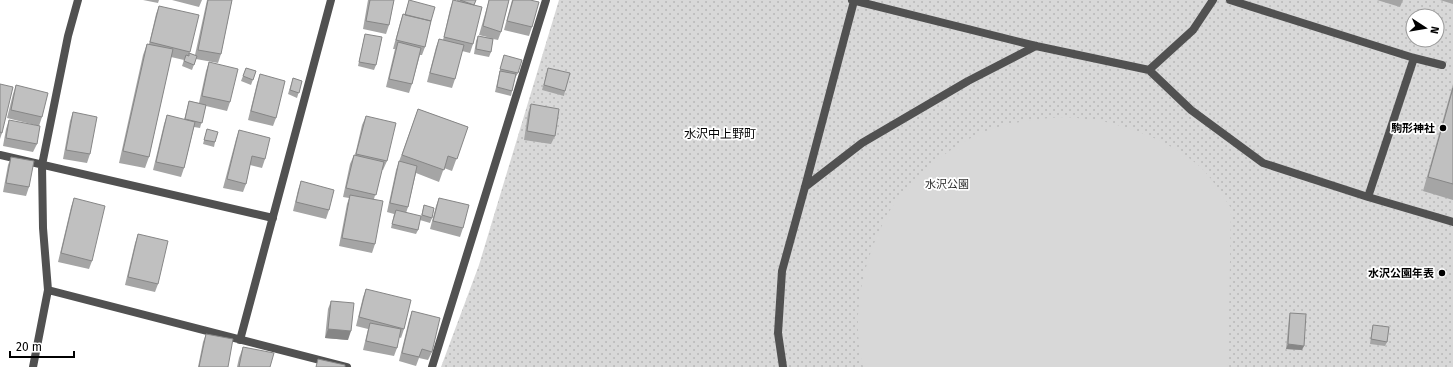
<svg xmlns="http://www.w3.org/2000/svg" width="1453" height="367" font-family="'Fira Sans','Noto Sans JP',sans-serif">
<defs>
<pattern id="green-dots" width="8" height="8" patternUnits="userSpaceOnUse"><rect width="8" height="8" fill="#d8d8d8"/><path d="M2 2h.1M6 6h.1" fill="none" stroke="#b8b8b8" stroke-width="1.8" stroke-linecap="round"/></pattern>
</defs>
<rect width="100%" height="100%" fill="#fff"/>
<path fill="url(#green-dots)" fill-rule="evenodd" d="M559,0H1453V367H441L479,265ZM1413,16H1437V40H1413Z"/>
<path fill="#d8d8d8" d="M1065,117C1077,118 1090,119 1102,121C1136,129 1170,142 1197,164C1211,176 1221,193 1231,208L1228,367H863C850,315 863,258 889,212C905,184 941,154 969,139C998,123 1033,119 1065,117Z"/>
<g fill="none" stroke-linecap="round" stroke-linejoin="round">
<path stroke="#515151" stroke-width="8" d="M852,0L1036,46L1149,70L1193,30L1213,0
M1230,0L1414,58L1368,197L1453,222
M1414,58L1442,65
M1149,70L1191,110L1263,163L1368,197
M805,187L862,143L968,81L1036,46
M783,367L778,333L782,271L805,187L854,1"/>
<path stroke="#515151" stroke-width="8" d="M0,155L273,218
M48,290L347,367
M240,340L331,0
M33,367L48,290L43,228L42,165L68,36L78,0
M432,367L546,0"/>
</g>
<path fill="#a5a5a5" d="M143,0H159L158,3Z
M172,0H202L199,7Z
M207,0H232L221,54L218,63L196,59L192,70L182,66L184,60L171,57L149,157L145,168L119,163L143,55L147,44H149L156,14L159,6L190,52L189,53L195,55Z
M368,0H394L389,25L386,34L363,29Z
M409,0L431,21L425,47L422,55H420L412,84L409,93L386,87L395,49H393L400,23L403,14H405Z
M453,0L457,1V0H476L474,5L473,44L470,53L462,51L455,79L452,88L427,82L436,47L439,39L443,40L450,9Z
M489,0H509L501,32L498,40L493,39L491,52L489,57L474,54L476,41L478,36L491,38L479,35Z
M512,0H530L532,27L529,36L504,30Z
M1377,0H1403L1400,7Z
M1440,0H1453V4Z
M365,34L376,65L374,70L358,66L364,38Z
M504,55L518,73L515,78L511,96L495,92L499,74V73Z
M209,62L230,102L227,111L206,106L200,128L194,127L184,168L181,177L153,170L164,124L167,115L184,120L189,101L199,103L206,71Z
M246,68L256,71L251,85L241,81Z
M548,68L565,91L564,96L542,90Z
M260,74L276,118L273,126L248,120L257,83Z
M293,78L302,81L297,98L288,94Z
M0,84L2,133L0,139Z
M1453,84V200L1423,191Z
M16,85L42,117L39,126L7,118L13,94Z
M531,104L555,136L551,144L524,140L528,113Z
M418,109L468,127L452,171L444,168L439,182L416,173L408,207L406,213L418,230L416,234L391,228L394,214L387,212L396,170Z
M73,112L90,154L87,163L63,159L70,121Z
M366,116L387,161L383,170H382L374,199L375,244L372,253L339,246L347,204L349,198L343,197L350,164L354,155H355L362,125Z
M9,120L37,144L33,152L3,146L6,129Z
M207,129L215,142L214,147L203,144Z
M239,130L265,159L262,168L250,165L246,184L243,192L223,188L236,139Z
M11,157L29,187L26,196L3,192L8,165Z
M301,181L329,210L326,219L293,211L298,190Z
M74,198L92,261L89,269L58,262L71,207Z
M439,198L463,228L460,237L430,229L436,206Z
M424,205L432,218L430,223L420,220Z
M138,234L158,284L155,292L125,285L135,243Z
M366,289L404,329L401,338L399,337L397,348L394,356L363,350L368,329L356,326L363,297Z
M331,301L348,340L325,338L328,309Z
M412,311L432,352L428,360L419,358L416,366L399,361L409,320Z
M1290,313L1302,350L1286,349L1289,318Z
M1373,325L1387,342L1385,346L1370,344L1372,329Z
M206,334L228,367H198L203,342Z
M243,347L270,367H237L239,358Z"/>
<path fill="#868686" d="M328,329L351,331L348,340L325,338Z
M1288,344L1304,346L1302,350L1286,349Z"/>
<path fill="#c0c0c0" stroke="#868686" d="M208,0H232L221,54L198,50Z
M370,0H394L389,25L366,21Z
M409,0L435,7L431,21L405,15Z
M453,0L482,7L473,44L444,37Z
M460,0H476L474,5Z
M489,0H509L501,32L483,26Z
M513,0H530L539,2L532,27L507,21Z
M159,6L199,15L190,52L150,42Z
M403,14L431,21L425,47L396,40Z
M365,34L382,37L376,65L359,62Z
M478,36L493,39L491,52L476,49Z
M439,39L464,45L455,79L430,73Z
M398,42L421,48L412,84L389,79Z
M147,44L173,49L149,157L123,151Z
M189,53L197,56L194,65L184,61L186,55L189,56Z
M504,55L522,60L518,73L500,69Z
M209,62L238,69L230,102L202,96Z
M246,68L256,71L253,80L243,76Z
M548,68L570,73L565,91L544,85Z
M500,71L516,74L512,91L497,87Z
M260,74L285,81L276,118L251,111Z
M293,78L302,81L299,93L290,90Z
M0,84L13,87L2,133L0,132Z
M16,85L48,93L42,117L11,110Z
M1453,88V184L1428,177Z
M189,101L206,105L202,123L185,119Z
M531,104L559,109L555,136L527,131Z
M418,109L468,127L457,159L448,156L444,170L402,155Z
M73,112L97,117L90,154L66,150Z
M167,115L195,122L184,168L156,162Z
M366,116L396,123L387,161L356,154Z
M9,120L40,126L37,144L6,138Z
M207,129L218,132L215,142L204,140Z
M239,130L270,138L265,159L252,156L246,184L227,179Z
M354,155L384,162L376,195L346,188Z
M11,157L34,161L29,187L6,183Z
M399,161L417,166L408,207L390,203Z
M301,181L334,190L329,210L296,202Z
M350,195L383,201L375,244L342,238Z
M74,198L105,206L92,261L61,253Z
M439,198L469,205L463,228L433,221Z
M424,205L434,208L432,218L422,215Z
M396,210L421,216L418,230L392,224Z
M138,234L168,241L158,284L128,277Z
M366,289L411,300L404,329L359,317Z
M331,301L354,303L351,331L328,329Z
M412,311L440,318L432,352L422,349L419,357L402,353Z
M1290,313L1306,314L1304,346L1288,344Z
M370,323L401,329L397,348L366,341Z
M1373,325L1389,327L1387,342L1371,339Z
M206,334L233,339L228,367H199Z
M243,347L274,353L270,367H239Z
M318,359L345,365V367H316Z"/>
<g fill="#000" stroke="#fff" stroke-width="1.5">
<circle cx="1443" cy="128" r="4"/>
<circle cx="1442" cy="273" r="4"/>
</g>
<g text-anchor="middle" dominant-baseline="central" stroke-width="3.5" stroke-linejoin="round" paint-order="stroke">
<g font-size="11" font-weight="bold" fill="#000" stroke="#fff" text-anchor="end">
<text x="1435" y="128">駒形神社</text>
<text x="1434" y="273">水沢公園年表</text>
</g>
<g font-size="11" fill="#2f2f2f" stroke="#fff">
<text x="947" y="184">水沢公園</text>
</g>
<g font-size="12" fill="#000" stroke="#fff">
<text x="720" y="134">水沢中上野町</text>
</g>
</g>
<g transform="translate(1425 28) rotate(102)"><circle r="19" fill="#ffffff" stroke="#999999"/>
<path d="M0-3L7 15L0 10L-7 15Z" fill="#000000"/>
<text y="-6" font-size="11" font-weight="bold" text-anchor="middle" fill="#000000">N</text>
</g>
<path d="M10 351v6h64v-6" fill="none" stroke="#000000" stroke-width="2"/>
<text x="16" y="351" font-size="12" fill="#000000" stroke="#ffffff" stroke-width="3" paint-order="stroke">20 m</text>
</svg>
